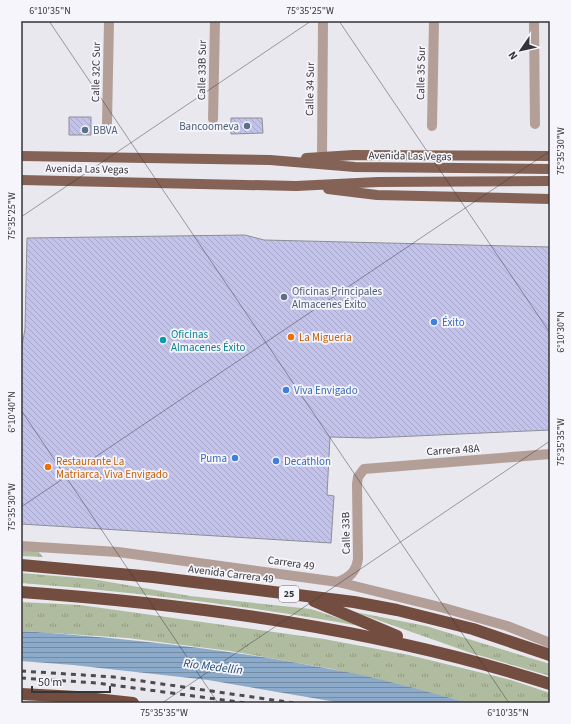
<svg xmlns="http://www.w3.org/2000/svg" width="571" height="724" font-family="'Source Sans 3',sans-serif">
<defs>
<pattern id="grass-tufts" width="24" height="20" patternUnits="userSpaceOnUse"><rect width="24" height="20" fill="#b0bc9f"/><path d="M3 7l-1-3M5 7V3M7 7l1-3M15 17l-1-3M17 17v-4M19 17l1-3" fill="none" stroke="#909a82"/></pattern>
<pattern id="water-rules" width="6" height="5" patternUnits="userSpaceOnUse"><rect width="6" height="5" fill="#8caac9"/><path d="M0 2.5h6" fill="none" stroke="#738ba4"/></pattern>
<pattern id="building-back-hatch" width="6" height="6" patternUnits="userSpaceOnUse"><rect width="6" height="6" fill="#c2c2eb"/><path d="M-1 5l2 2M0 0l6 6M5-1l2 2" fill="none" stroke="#a7a7ca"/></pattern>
</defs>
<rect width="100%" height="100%" fill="#e8e8ee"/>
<path fill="url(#grass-tufts)" d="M21,549H36L43,557L21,556Z
M21,573L92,579L190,596L311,609L365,627C251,606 136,592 21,583Z
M21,602L80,605L324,639L409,655L511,680L550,693V703H469L332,669L230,651L128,638L21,631Z
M355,612L426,626L550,664V676L471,653Z"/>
<path fill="url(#water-rules)" d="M21,631C125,638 228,649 330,669C377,677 423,691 469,703H342L208,680L73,665L21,661Z"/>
<path fill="url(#building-back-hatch)" stroke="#8e8f94" d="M69,117H91V135H69Z
M231,118H262L263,133L231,134Z
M245,235L264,240L550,247V430L370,438L330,437L327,495L334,496L331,543L21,524V351L25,329L27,238Z"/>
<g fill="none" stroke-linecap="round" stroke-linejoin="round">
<path stroke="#b39f98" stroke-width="10" d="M534,21L535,124
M213,119L215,21
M107,123L109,21
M432,126L434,21
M322,157L323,21
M21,546L118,552L338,582L444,608L507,626L550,643
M338,582C350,577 356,572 358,559L357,484L358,477L364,469L550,454"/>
<path stroke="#846356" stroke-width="10" d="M21,156L270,160L355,167L550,169
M306,158L354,155L550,156
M21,180L296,186L378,182L550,181
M328,189L377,195L550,199"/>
<path stroke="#734d3f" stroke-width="12" d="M21,565L153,577L354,602L397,610L473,629L550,655
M21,592C200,605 379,629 550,684
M314,601L397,636
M21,694L77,697L133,703"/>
<path stroke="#4c4c4e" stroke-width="3" stroke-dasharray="5 5" stroke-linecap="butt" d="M21,671L114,677L294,703
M21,678L97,683L246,703"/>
</g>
<path fill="none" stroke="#353537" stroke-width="1" stroke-opacity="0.45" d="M49,21L509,703M339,21L550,333M21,217L311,21M21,410L218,703M21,507L550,151M162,703L550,441"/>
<g fill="#5c6f8a" stroke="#f5f5fb" stroke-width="1.5">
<circle cx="247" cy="126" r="4"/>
<circle cx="85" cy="130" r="4"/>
<circle cx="284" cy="297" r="4"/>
</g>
<g fill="#3f7fe0" stroke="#f5f5fb" stroke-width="1.5">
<circle cx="434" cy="322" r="4"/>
<circle cx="286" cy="390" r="4"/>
<circle cx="235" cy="458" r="4"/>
<circle cx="276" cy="461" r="4"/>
</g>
<g fill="#e8710a" stroke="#f5f5fb" stroke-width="1.5">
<circle cx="291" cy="337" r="4"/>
<circle cx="48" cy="467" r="4"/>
</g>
<circle fill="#0f9aa8" stroke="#f5f5fb" stroke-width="1.5" cx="163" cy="340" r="4"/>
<g text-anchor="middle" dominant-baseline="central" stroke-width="3.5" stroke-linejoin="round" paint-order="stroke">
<rect fill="#f5f5fb" stroke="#6f6f72" stroke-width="1" x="279" y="586" width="20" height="16" rx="3"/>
<g font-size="10" font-weight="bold" fill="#353537">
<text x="289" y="594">25</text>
</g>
<g font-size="11" fill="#353537" stroke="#f5f5fb">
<text transform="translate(202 70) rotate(-89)">Calle 33B Sur</text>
<text transform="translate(96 72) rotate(-89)">Calle 32C Sur</text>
<text transform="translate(421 73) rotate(-89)">Calle 35 Sur</text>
<text transform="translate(310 89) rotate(-89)">Calle 34 Sur</text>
<text transform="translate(410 156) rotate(1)">Avenida Las Vegas</text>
<text transform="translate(87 169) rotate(1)">Avenida Las Vegas</text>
<text transform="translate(453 450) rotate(-4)">Carrera 48A</text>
<text transform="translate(346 533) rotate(-91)">Calle 33B</text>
<text transform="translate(291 563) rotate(8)">Carrera 49</text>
<text transform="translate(231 574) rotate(7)">Avenida Carrera 49</text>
</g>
<g font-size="11" fill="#4e5e75" stroke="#f5f5fb" text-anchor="start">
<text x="239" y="126" text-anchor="end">Bancoomeva</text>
<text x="93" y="130">BBVA</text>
<text x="292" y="291">Oficinas Principales<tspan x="292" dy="13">Almacenes Éxito</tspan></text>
</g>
<g font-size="11" fill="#366cbe" stroke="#f5f5fb" text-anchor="start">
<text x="442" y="322">Éxito</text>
<text x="294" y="390">Viva Envigado</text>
<text x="227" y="458" text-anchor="end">Puma</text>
<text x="284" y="461">Decathlon</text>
</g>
<g font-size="11" fill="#0d838f" stroke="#f5f5fb" text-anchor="start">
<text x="171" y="334">Oficinas<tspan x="171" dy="13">Almacenes Éxito</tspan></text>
</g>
<g font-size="11" fill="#c56008" stroke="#f5f5fb" text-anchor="start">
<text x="299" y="337">La Migueria</text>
<text x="56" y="461">Restaurante La<tspan x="56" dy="13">Matriarca, Viva Envigado</tspan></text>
</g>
<g font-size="12" font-style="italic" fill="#1c4973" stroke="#f5f5fb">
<text transform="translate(213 667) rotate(7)">Río Medellín</text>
</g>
</g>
<rect width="571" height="724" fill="none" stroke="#f5f5fb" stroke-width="44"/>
<g transform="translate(521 50) rotate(236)" stroke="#f5f5fb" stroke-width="3" paint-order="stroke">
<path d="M0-3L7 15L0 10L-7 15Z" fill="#353537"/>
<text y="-6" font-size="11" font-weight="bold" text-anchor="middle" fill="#353537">N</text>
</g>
<path d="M32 686v6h78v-6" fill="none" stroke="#353537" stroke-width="2"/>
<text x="38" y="686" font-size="12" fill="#353537" stroke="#f5f5fb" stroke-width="3" paint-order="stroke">50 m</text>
<rect x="22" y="22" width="527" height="680" fill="none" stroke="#353537" stroke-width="1.5"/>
<g font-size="10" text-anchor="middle" fill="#353537">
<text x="50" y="14">6°10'35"N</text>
<text x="310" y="14">75°35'25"W</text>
<text transform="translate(560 151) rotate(-90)" y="4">75°35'30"W</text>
<text transform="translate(11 216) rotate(-90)" y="4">75°35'25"W</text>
<text transform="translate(560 332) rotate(-90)" y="4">6°10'30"N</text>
<text transform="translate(11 412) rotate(-90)" y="4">6°10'40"N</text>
<text transform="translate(560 442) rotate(-90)" y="4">75°35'35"W</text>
<text transform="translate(11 507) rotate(-90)" y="4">75°35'30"W</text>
<text x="164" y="716">75°35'35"W</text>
<text x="508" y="716">6°10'35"N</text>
</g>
</svg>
